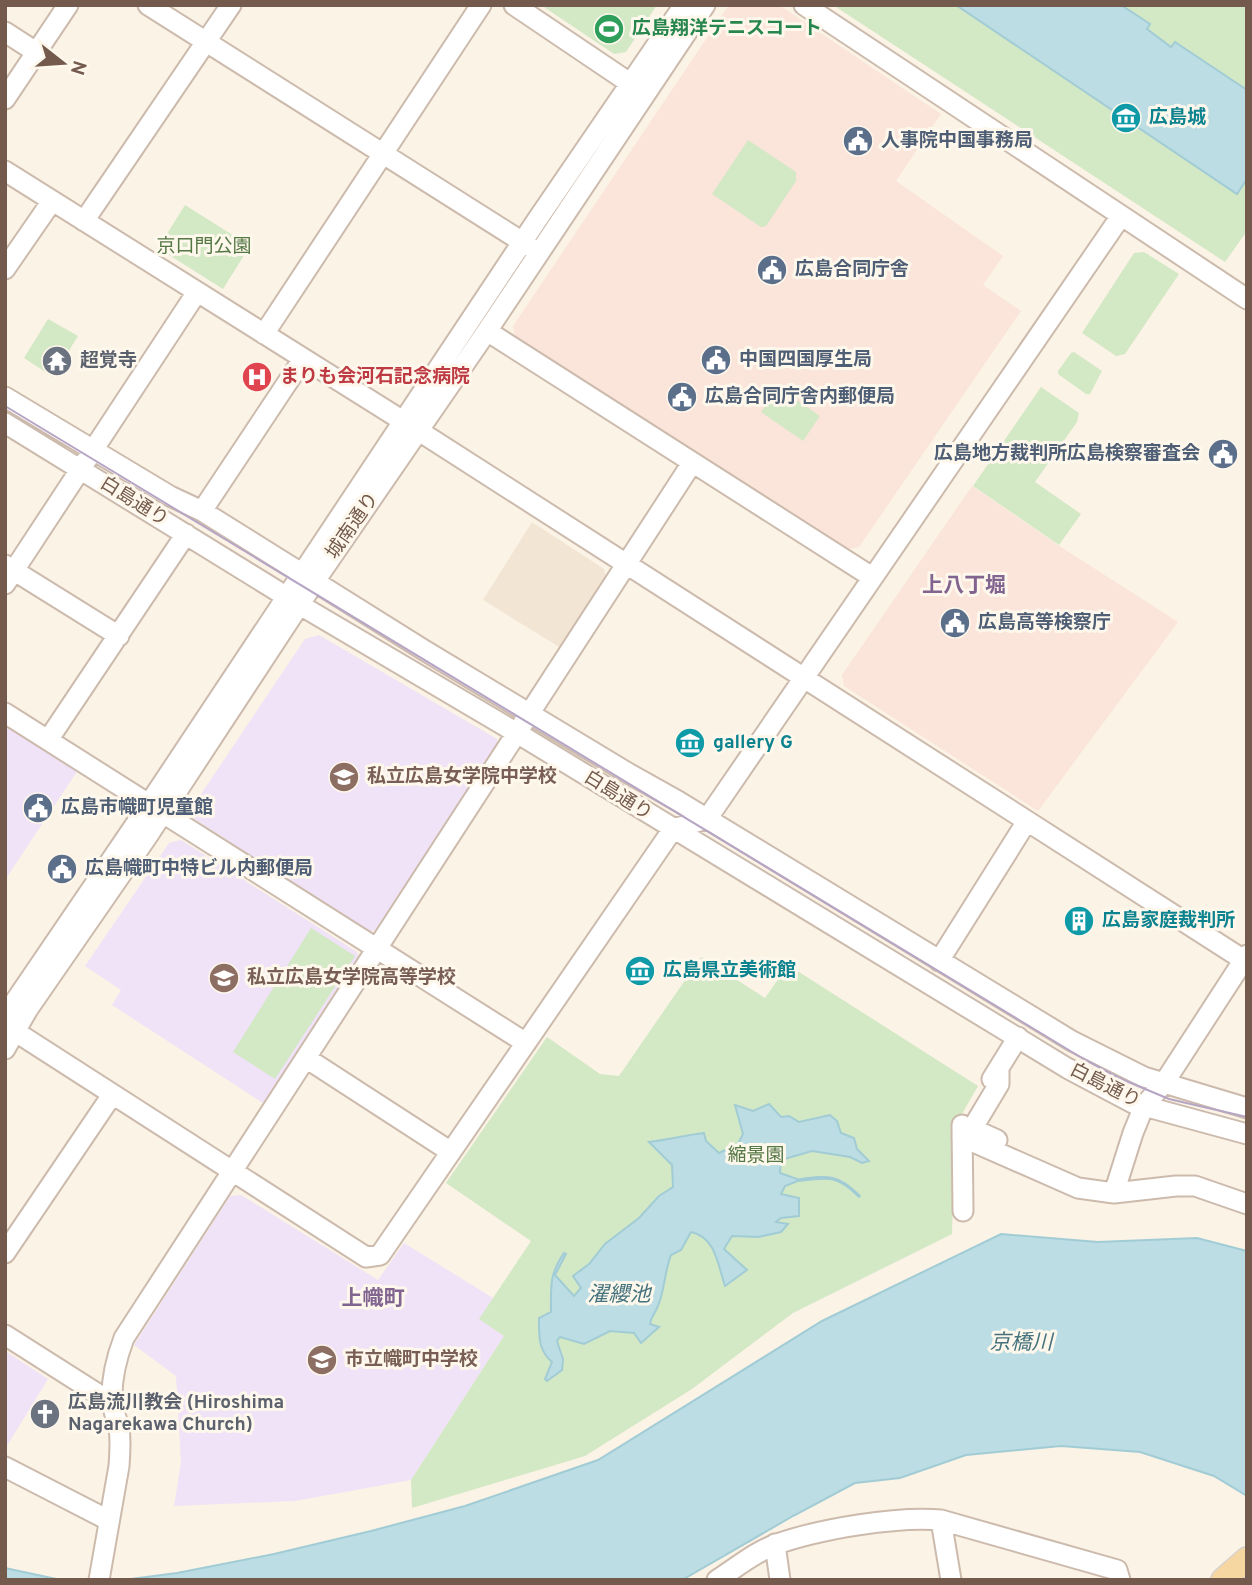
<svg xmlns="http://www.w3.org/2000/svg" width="1252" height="1585" font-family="Overpass,'Noto Sans JP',sans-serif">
<rect width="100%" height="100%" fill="#fbf3e6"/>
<path fill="#f2e5d4" d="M532,522L604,569L606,578L561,648L483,600Z"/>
<path fill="#fbe4da" d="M729,5H779L941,114L896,181L1003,256L983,285L1021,311L859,547L848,549L515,336L513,326Z
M972,486L1061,547L1178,622L1038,811L844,686L842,675Z"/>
<path fill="#f0e2f7" d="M319,635L497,739V745L375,930L369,932L193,818L191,809L305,639Z
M5,725L78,770L5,880Z
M181,840L357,952L359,958L263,1103L112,1005L121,990L85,966L169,843Z
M241,1195L378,1280L404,1243L493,1298L480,1319L504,1336L411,1480L295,1501L174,1506L181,1463L176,1376L134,1345L230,1196Z
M5,1351L48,1379L5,1449Z"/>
<path fill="#d3e8c5" d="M541,5H657L626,52L614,54Z
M833,5H1247V231L1225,262Z
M748,140L796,172V181L766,226L761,227L712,194Z
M185,205L250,246L223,289L158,248Z
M1144,252L1179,274L1125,354L1116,356L1082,333L1134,253Z
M48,319L78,336L53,377L24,358Z
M1074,352L1102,371L1090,394H1086L1058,374V371L1071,353Z
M778,387L820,416L803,441L761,412Z
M1041,387L1079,413L1077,422L1035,482L1081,514L1059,545L973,486Z
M311,928L355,956L275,1079L233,1052Z
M701,957L765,998L788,965L978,1086L955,1126L952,1234L793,1313L692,1389L585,1456L412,1508L411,1480L504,1336L479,1319L531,1241L446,1183L547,1037L600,1074L619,1076Z"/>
<path fill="#bbdde3" stroke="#a2ccd5" stroke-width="2" d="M956,5H1121L1150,24L1147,29L1171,47L1175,42L1247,90V179L1237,194Z
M769,1104L781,1117L789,1116L799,1122L830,1115L837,1121L841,1133L854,1138L857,1149L869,1161L862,1163L850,1157L812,1151L781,1160L780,1173L800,1180L785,1186L781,1194L799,1198V1216L781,1218L776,1222L788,1224L781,1232L758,1237L732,1236L724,1249L747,1270L725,1286C718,1266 716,1237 691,1232L681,1250L671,1255C664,1272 665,1292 657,1308C654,1315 651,1317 650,1324L659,1327L641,1343L634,1333L610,1331L584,1344L560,1337L557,1341L563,1359L562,1370L547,1381L545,1379L552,1362C538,1350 539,1336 539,1318L551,1312C551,1286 549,1275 564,1253L566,1254L555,1275L574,1296L581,1288L573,1276L589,1264L605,1244L639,1218L659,1196L673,1187L672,1165L649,1142C668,1140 685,1135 704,1133L706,1141L719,1153L738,1144L743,1134L735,1105L753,1111Z
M1001,1234L1098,1242L1197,1238L1247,1251V1496L1214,1476L1140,1452L1061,1446L966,1455L900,1478L855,1483L793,1516L682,1580H123L177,1573L274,1554L371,1531L465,1506L598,1460L822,1321Z
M5,1568L61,1580H5Z"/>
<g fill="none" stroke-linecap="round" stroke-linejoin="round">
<path stroke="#a2ccd5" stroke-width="3.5" d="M800,1180C829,1176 838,1175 859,1196"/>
<g stroke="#ccbbad" stroke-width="23">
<path id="minor" d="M148,5L532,248
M514,5L640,90
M804,5L1247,299
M5,32L36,52
M5,99L68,5
M5,171L419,431L1247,962
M84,221L231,5
M5,269L52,201
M487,331L872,577
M264,334L481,5
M5,397L170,496L202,511L424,650L628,773L678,801L1072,1041L1144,1077L1247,1108
M5,423L300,605L517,733L1067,1068L1133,1103L1247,1134
M202,511L303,359
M5,565L119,636
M5,584L197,292
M5,713L526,1043
M48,740L186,534
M939,961L1027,821
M5,1016L135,825L537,220L684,5
M5,1025L366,1257L380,1255L673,829L707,819L1121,216
M5,1049L28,1009L149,834L315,581L487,331L705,5
M306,1058L451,1152
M992,1079L1018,1037
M962,1125L963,1211
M962,1137L1078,1188L1114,1193L1176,1186H1195L1247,1204
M997,1140L975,1130V1124L999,1084V1068
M1114,1193L1133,1133L1144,1106L1164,1083L1247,955
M5,1253L112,1095
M5,1335L112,1403
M5,1467L108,1520
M941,1520L951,1580
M775,1544L780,1580
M99,1580L119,1466C120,1453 121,1441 119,1428C117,1419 113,1411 112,1402C111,1379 116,1359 124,1338L692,463
M717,1580C736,1568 756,1551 777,1544C820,1529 897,1516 941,1520L1117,1570L1120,1580"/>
</g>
<g stroke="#d8d1cd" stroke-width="26">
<path id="major" d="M1223,1580L1247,1559"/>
</g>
<use href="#minor" stroke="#fff" stroke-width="19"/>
<use href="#major" stroke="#f6d7a2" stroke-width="23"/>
<path stroke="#b6a5c4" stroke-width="2" d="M5,406L1082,1058L1119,1078L1169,1099L1247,1117"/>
</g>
<defs>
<g id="stadium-disc" transform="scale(1.575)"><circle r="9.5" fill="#2e9e5b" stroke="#fef7ec"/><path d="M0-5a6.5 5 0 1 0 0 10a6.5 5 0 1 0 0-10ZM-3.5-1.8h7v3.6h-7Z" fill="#fff"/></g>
<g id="museum-disc" transform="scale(1.575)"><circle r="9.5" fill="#0f9aa8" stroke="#fef7ec"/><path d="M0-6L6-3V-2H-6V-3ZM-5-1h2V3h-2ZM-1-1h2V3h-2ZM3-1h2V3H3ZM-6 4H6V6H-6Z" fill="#fff"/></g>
<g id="civic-disc" transform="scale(1.575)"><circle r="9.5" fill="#5c6f8a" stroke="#fef7ec"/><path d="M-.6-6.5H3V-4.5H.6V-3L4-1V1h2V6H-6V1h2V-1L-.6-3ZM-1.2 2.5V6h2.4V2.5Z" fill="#fff"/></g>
<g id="temple-disc" transform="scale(1.575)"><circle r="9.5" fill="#6b7280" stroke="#fef7ec"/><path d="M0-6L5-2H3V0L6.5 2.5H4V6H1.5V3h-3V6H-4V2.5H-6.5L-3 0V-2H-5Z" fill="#fff"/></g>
<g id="hospital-disc" transform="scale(1.575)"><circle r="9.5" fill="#e0444e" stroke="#fef7ec"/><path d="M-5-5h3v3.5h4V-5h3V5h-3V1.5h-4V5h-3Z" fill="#fff"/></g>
<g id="school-disc" transform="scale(1.575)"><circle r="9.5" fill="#8d6e63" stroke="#fef7ec"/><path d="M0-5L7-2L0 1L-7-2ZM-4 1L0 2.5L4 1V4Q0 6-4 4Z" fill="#fff"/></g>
<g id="building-disc" transform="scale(1.575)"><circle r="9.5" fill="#0f9aa8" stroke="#fef7ec"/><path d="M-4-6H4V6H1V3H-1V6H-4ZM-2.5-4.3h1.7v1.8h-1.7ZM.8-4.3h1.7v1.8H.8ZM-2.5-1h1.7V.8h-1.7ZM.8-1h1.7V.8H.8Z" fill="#fff"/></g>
<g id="church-disc" transform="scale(1.575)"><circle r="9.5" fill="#6b7280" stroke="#fef7ec"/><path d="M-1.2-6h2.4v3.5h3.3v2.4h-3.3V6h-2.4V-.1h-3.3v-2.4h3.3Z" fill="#fff"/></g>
</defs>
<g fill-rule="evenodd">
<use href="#stadium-disc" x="609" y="29"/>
<use href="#museum-disc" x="1126" y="118"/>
<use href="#civic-disc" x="858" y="141"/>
<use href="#civic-disc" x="772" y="270"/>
<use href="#civic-disc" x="716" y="360"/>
<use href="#temple-disc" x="57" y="361"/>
<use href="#hospital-disc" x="257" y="377"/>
<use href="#civic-disc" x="682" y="397"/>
<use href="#civic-disc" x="1223" y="454"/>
<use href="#civic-disc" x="955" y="623"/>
<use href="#museum-disc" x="690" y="743"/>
<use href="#school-disc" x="344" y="777"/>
<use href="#civic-disc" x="38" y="808"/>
<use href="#civic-disc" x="62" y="869"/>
<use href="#building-disc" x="1079" y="921"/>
<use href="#museum-disc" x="640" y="971"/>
<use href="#school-disc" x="224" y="978"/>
<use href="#school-disc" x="322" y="1360"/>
<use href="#church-disc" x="45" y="1414"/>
</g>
<g text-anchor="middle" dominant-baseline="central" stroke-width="6" stroke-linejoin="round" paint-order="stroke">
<g font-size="19" font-weight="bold" fill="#27864d" stroke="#fef7ec" text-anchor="start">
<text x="632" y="29">広島翔洋テニスコート</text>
</g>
<g font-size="19" font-weight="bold" fill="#0d838f" stroke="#fef7ec" text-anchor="start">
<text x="1149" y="118">広島城</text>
<text x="713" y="743">gallery G</text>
<text x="1102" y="921">広島家庭裁判所</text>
<text x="663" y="971">広島県立美術館</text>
</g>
<g font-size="19" font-weight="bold" fill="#4e5e75" stroke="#fef7ec" text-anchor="start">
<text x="881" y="141">人事院中国事務局</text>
<text x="795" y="270">広島合同庁舎</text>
<text x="739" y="360">中国四国厚生局</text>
<text x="705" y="397">広島合同庁舎内郵便局</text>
<text x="1200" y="454" text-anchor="end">広島地方裁判所広島検察審査会</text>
<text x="978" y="623">広島高等検察庁</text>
<text x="61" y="808">広島市幟町児童館</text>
<text x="85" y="869">広島幟町中特ビル内郵便局</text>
</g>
<g font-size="19" fill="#547844" stroke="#fef7ec">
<text x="204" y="247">京口門公園</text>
<text x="756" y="1156">縮景園</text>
</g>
<g font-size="19" font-weight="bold" fill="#5b616d" stroke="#fef7ec" text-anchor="start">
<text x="80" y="361">超覚寺</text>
<text x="68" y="1403">広島流川教会 (Hiroshima<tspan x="68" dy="22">Nagarekawa Church)</tspan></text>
</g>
<g font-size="19" font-weight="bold" fill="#be3a42" stroke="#fef7ec" text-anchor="start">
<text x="280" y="377">まりも会河石記念病院</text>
</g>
<g font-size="19" fill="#735a4c" stroke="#fef7ec">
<text transform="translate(134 502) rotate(32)">白島通り</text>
<text transform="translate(353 526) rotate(-55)">城南通り</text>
<text transform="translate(618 796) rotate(32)">白島通り</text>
<text transform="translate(1105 1086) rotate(27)">白島通り</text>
</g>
<g font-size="19" font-weight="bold" fill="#785e54" stroke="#fef7ec" text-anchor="start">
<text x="367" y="777">私立広島女学院中学校</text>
<text x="247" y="978">私立広島女学院高等学校</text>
<text x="345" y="1360">市立幟町中学校</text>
</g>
<g font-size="21" font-weight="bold" fill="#81648f" stroke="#fef7ec">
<text x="964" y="586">上八丁堀</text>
<text x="373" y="1299">上幟町</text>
</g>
<g font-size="21" font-style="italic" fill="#44737e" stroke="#fef7ec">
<text x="619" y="1295">濯纓池</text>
<text x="1021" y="1343">京橋川</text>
</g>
</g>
<rect width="1252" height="1585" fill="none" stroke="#735a4c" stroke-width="14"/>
<g transform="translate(63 63) rotate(107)" stroke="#fef7ec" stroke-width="5" paint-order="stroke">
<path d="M0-5L12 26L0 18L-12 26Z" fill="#735a4c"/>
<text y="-10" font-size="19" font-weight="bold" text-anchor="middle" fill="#735a4c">N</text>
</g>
</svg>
